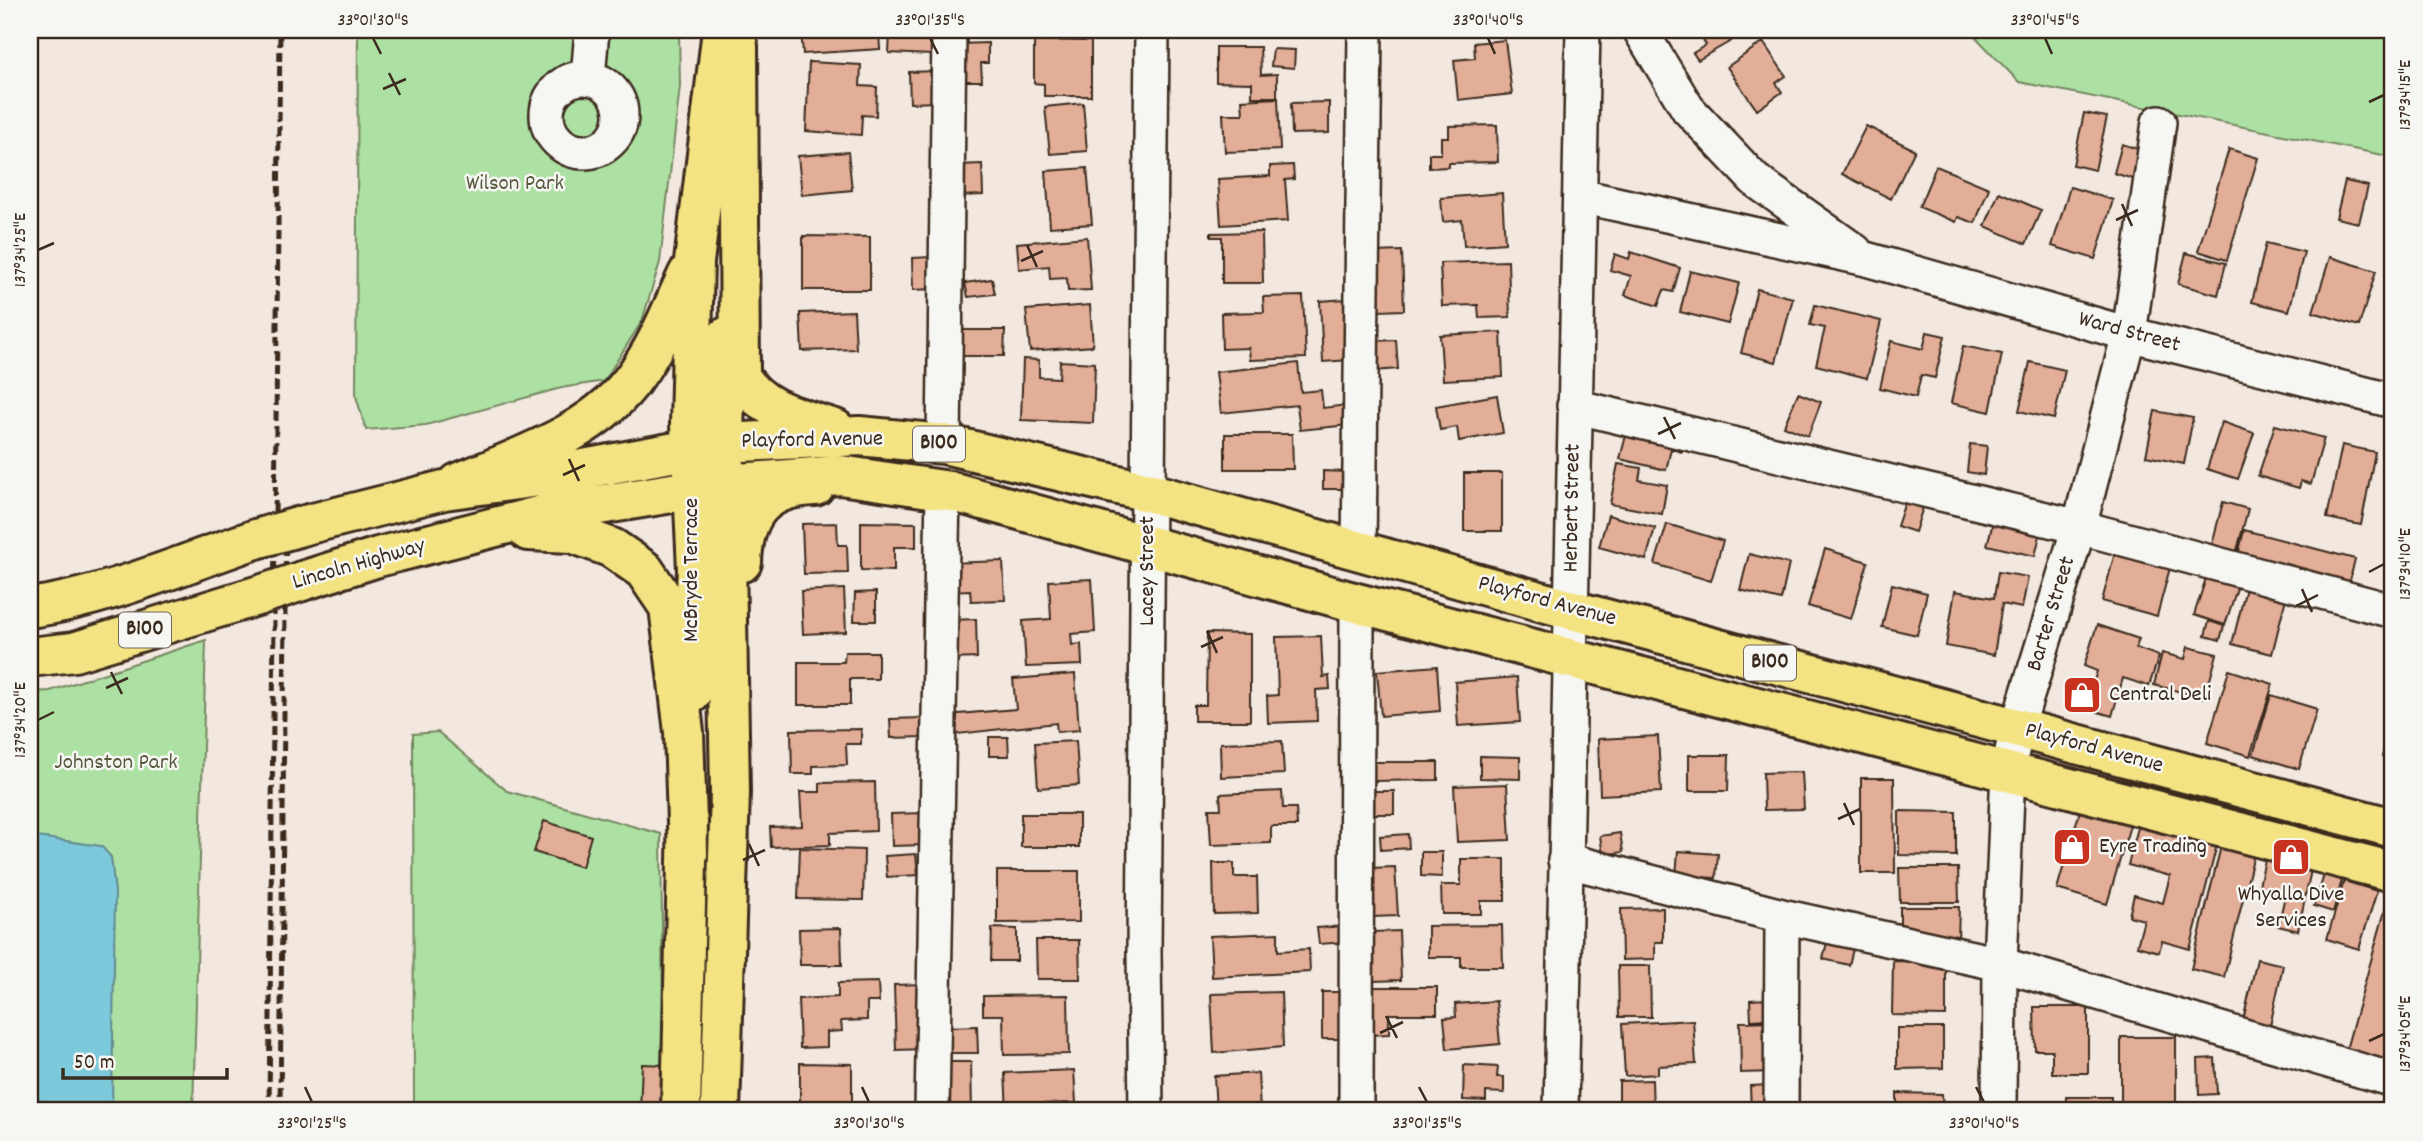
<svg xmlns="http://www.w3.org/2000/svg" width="2423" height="1141" font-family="Dekko,sans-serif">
<rect width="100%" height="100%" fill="#f2e8e0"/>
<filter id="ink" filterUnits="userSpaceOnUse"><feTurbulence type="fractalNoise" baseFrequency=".0143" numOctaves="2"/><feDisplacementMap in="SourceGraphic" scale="14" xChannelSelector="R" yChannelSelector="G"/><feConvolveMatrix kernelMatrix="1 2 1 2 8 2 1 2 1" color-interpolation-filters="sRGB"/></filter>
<g filter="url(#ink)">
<path fill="#ade1a3" stroke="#748660" stroke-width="2" d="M358,30H679L680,86L660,262L642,321L604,381L561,388L426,425L366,430L356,396Z
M1969,30H2393V157L2019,82Z
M206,640L193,1111H30V692L50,691Z
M438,732L507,791L661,834L664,1111H414L413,734Z"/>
<path fill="#7dc9dc" stroke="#638990" stroke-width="2" d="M30,836L101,846L111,857L115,892L112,1111H51L30,1090Z"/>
<path fill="#e3ae98" stroke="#3b2a1e" stroke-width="2" d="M801,30L879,32L880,49L803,54Z
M903,30H932L931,55L889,53L890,33L902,34Z
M1697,30H1750L1698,60L1693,53L1706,45Z
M1034,40L1091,41V96H1044V84L1034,83Z
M1505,40L1512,94L1458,100L1454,60L1475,58L1474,43Z
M1763,42L1786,76L1776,83L1782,92L1757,110L1727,67Z
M988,43V63H981L982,81H958L957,44Z
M1216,47H1260L1261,75L1277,74V97H1252V83L1216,82Z
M1273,49L1295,50L1294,68L1271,66Z
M809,62L861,65L860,86L877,87L876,116L862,115L861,135L806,131Z
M936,71L937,102L910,103L909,72Z
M1278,98L1280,150L1225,152L1223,114H1243L1242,100Z
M1329,102V133L1292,134L1291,103Z
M1083,103L1087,151L1050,154L1045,107Z
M2084,113L2107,117L2095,170L2073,165Z
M1497,125L1498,162L1449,163V167L1429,168V154H1441V137H1449V126Z
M1866,126L1915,150L1891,199L1842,174Z
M2122,144L2141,150L2133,179L2114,173Z
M2229,149L2258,158L2227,260L2198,251Z
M848,152L852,190L802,195L798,156Z
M982,164L983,195L959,196L958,165Z
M1293,165L1294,179L1285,180L1288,221L1221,225L1218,179L1270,176V166Z
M1936,166L1989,188L1975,223L1958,217L1956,222L1919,207Z
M1087,168L1092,224L1050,227L1046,171Z
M2345,181L2368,186L2359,223L2336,218Z
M2070,187L2113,200L2095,259L2052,246Z
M1999,192L2041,210L2026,244L1985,226Z
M1502,193L1505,243L1464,246L1462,220L1443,222L1441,198Z
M1262,232L1263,283H1222V237H1211V233Z
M803,236L870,237V290H803Z
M1087,237L1091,290L1068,291L1067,278L1050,279L1049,266L1019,269L1017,243Z
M2266,243L2304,252L2289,311L2252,302Z
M1402,251L1404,310L1378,311L1375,252Z
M1631,252L1680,268L1673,292L1664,290L1658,306L1625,295L1631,276L1610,270L1615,254L1629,259Z
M2186,253L2226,263L2218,295L2178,284Z
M932,257L933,289L913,290L912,258Z
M2330,257L2376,271L2359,326L2313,312Z
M1508,261L1510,317L1479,318L1478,305L1442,306L1440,263Z
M1690,271L1739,283L1728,324L1680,312Z
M992,279L995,294L968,297L965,283Z
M2392,282H2393V338L2385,337Z
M1757,289L1793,298L1776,362L1741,353Z
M1303,296L1306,358L1250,360L1249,348L1222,349L1221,313L1264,312L1263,297Z
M1346,299L1350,360L1323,362L1320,301Z
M1090,305L1093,346L1030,351L1026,310Z
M1815,305L1881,321L1867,378L1816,365L1825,328L1810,325Z
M854,311L856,349L802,351L800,313Z
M963,330H1005L1004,356H963Z
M1501,332L1503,377L1443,380L1440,335Z
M1927,332L1945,336L1935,378L1921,375L1916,397L1880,388L1891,341L1923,349Z
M1396,340L1398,369L1374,371L1373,341Z
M1963,346L2002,354L1990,412L1951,403Z
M1023,359L1039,360V377L1059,378L1060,361L1095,363L1093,423L1021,420Z
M2030,362L2065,370L2054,419L2019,411Z
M1298,363L1301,392L1321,390L1323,408L1347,405L1349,425L1300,430L1297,405L1221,413L1216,372Z
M1798,393L1821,402L1808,436L1784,426Z
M1497,395L1503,433L1459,441L1457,427L1440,430L1436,406Z
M2155,411L2193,418L2184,464L2146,456Z
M2222,422L2254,433L2238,479L2207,469Z
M1629,423L1685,436L1682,452L1671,449L1666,470L1620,459Z
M2275,425L2324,438L2311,484L2301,481L2299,488L2258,476Z
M1225,434H1292L1293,469H1225Z
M1970,444L1987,446L1984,475L1967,472Z
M2342,445L2375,452L2361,525L2327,518Z
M1618,464L1641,468L1639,480L1667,485L1662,514L1610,504Z
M1323,471L1346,472L1345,489H1323Z
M1464,473H1502V531H1464Z
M1906,499L1924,504L1915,532L1897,526Z
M2223,502L2248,509L2235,558L2210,552Z
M1608,515L1655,528L1646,560L1599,547Z
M1994,519L2041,531L2035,556L1987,545Z
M861,522L916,523V547H894V571L861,570Z
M837,523L838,545H847L848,573L804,574L802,524Z
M1667,524L1723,541L1711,581L1655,564Z
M2244,530L2355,559L2349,584L2238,555Z
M1825,549L1868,562L1851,619L1808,606Z
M2116,549L2171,564L2157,616L2102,601Z
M1749,554L1789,564L1781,600L1740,590Z
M1003,561L1005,600L971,601L970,590L950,591L949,563Z
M1998,572L2028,577L2022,608L2002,604L1994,655L1946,646L1955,591L1994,598Z
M2208,572L2239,582L2225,625L2194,615Z
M1092,579L1095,632L1071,634L1072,645L1081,644L1082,665L1026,667L1023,621L1051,619L1049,581Z
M1892,584L1927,593L1917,635L1882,627Z
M2246,588L2286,598L2272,654L2232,644Z
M844,589L846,632L803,634L801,591Z
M876,592V621H854L855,593Z
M976,619L977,658L952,659L951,620Z
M2209,621L2224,626L2220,640L2205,636Z
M2097,625L2139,639L2136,648L2159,656L2149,686L2123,678L2112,716L2085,708L2097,671L2084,666Z
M1207,633L1250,634V721H1194V705H1206Z
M1321,636L1323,677L1329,676L1330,689L1316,690L1317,721L1268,723L1267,696L1278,695L1276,637Z
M2188,647L2217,654L2205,698L2154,685L2162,653L2185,659Z
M845,652H878V679H850V705H798V662H844Z
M1437,666L1440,711L1381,716L1377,671Z
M2229,670L2273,684L2250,756L2207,743Z
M1075,674L1079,730L1057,732L1056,723L949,735L947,715L1016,709L1013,679Z
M1517,677L1520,722L1458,726L1455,682Z
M2271,695L2317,709L2299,769L2253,755Z
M2393,713V760L2382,757Z
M923,718V737L891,738L890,719Z
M861,729V744H846L847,765L813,766V774H792L791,730Z
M1658,736L1661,792L1600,795L1598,739Z
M989,737H1008L1009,756H989Z
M1076,741L1079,785L1038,788L1035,743Z
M1282,741L1284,774L1221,777L1220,743Z
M1689,755H1729L1728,791H1689Z
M1480,756L1520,757V779L1480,778Z
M1371,762H1438V780L1371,781Z
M1802,772L1804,809L1764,810L1763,773Z
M1861,778H1894L1895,873H1861Z
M875,782L876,831L830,833V845L771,847L770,827L802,826L800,792H820V783Z
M1507,784L1510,840L1457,842L1454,786Z
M1282,791L1283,808H1296L1297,826H1271V843L1211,845L1209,809H1221L1220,794Z
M1369,791H1394V814H1369Z
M2083,800L2133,815L2107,904L2057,889Z
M1899,811L1956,812V856L1899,855Z
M923,813L924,845L892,846L891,814Z
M1021,814H1079V847H1021Z
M544,821L591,836L582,867L534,852Z
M2139,824L2218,841L2190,949L2162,941L2159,952L2137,946L2144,920L2129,916L2134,895L2163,903L2170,876L2128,865Z
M1620,833L1623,852L1603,855L1600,836Z
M1408,834L1409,848L1381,850L1380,836Z
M2222,842L2255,850L2224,977L2191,969Z
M800,848L864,850L863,900L798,899Z
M1678,851L1718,854L1716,878L1676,876Z
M1421,852H1442V877L1421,876Z
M916,854L918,875L887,877L885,856Z
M1461,859H1505V901H1481V914H1442L1441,885H1461Z
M2265,860L2311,870L2298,931L2278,926L2285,896L2258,890Z
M1213,863H1234V877H1257L1258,913L1214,914Z
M1395,867L1398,916L1372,917L1370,868Z
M1899,868H1958L1959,902H1900Z
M997,871H1079V922L997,923Z
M2324,875L2342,880L2333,912L2314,906Z
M2344,881L2377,891L2359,949L2327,939Z
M1900,907H1959L1958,941L1900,940Z
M2386,907L2393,909V1075L2342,1064Z
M1663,908V942H1655V959L1622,960L1621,909Z
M1502,925L1503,967H1461V957H1428V926Z
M1345,926L1346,942L1319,944L1317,928Z
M841,928L842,965H800L799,929Z
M992,928L1017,929V961H991Z
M1399,931L1401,980L1374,981L1373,932Z
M1278,933V951L1309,949L1310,972L1212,977L1210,936Z
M1828,938L1854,945L1849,965L1823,959Z
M1036,940H1079L1080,979H1037Z
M2257,959L2283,965L2269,1031L2242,1025Z
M1893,961L1946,962V1016L1892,1015Z
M1618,966H1650L1651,1017H1619Z
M878,982L879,1002H867V1020L841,1021L842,1031L827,1032V1047L800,1048L798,999L838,997V983Z
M922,984L925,1049L896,1050L894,985Z
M1370,987H1437V1014H1389V1034L1369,1035Z
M1281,992L1283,1047L1214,1053L1211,994Z
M1322,992H1347V1039H1322Z
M1068,995L1069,1054L1004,1055L1003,1015H983V996Z
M1766,999L1767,1019L1751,1020L1750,1000Z
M1496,1001L1500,1044L1447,1049L1444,1018L1456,1017L1455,1004Z
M2034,1007H2088V1073H2052V1050H2035Z
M1693,1020L1696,1064L1658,1066V1074L1625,1076L1622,1024Z
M1771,1021L1772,1072L1741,1073L1740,1022Z
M977,1026L978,1053H947L946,1027Z
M1897,1028H1943V1068L1897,1069Z
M2121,1037H2176V1111H2121Z
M2215,1058L2217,1094L2199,1095L2198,1059Z
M945,1062H971L972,1111H947Z
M800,1063L852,1064V1103L835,1102V1109L800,1108Z
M642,1064L665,1065L663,1111H640Z
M1464,1065L1498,1067L1497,1077H1504V1093L1486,1092V1101L1463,1100Z
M1074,1070L1076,1103L1039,1104L1040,1111H1007L1005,1073Z
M1258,1073L1260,1111H1216L1214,1076Z
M1652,1080L1653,1111H1619V1081Z
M1770,1085L1771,1111H1751L1750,1086Z
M1897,1093L1942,1094L1943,1111H1897Z
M2066,1097H2111V1111H2066Z
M1859,1105V1111H1824V1106Z
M2250,1106V1111H2215V1107Z"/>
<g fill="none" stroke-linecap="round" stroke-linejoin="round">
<g stroke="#3b2a1e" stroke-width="38">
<path id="minor" d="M1640,30L1688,109L1755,180L1855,251
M588,78L592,30
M547 115a37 37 0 1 1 74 0a37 37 0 1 1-74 0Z
M1580,196L1866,259L2129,334L2393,401
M1574,406L2079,527L2393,611
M944,444L949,30
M1359,551L1365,30
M1565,860L1782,916L2000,964L2393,1080
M932,1111L943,490
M1146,1111L1144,953L1152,30
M1356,1111L1357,603
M1561,1111L1583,30
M1781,1111L1782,916
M1999,1111L2000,964L2008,770L2017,728L2079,527L2129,334L2159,122"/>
</g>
<g stroke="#3b2a1e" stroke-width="44">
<path id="major" d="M458,483C521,456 596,433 636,375C658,345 672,308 688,274
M742,562C744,512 764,488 815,486
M691,694L697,569L690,424L694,262L722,30
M681,1111L688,821
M720,1111L730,792L724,443L726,337"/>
</g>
<g stroke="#3b2a1e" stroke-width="44">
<path id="highway" d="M738,46L740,376C761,411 798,417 835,429
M305,525L444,490L546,476L724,443L859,436L944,444L1148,492L1572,610L2393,828
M528,531L572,533L612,548L644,570L669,607L684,732L688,854
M302,581L378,557L550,513L727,484L840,475L950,491L1357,603L2393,872
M30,608C107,597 182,564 256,539
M30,657L74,652L260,595"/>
</g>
<use href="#minor" stroke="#f6f6f2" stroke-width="33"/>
<use href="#major" stroke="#f4e382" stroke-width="38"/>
<use href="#highway" stroke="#f4e382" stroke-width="38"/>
<path stroke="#3b2a1e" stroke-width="5" stroke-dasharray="10 5" stroke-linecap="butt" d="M269,1111L280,30
M280,1111L286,513"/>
<g stroke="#3b2a1e" stroke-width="44" stroke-linecap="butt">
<path id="highway-bridge" d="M256,539L305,525
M260,595L302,581"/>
</g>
<use href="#highway-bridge" stroke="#f4e382" stroke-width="38"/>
</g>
</g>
<path fill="none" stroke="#3b2a1e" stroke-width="2.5" d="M373,38L381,54M930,38L938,54M1488,38L1495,54M2045,38L2052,54M389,73L400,95M383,89L406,79M2369,102L2384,95M2122,204L2132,226M2116,220L2138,210M1027,245L1037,267M38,250L54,243M1021,261L1043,251M1664,417L1675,439M1658,434L1681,423M569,459L579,481M563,475L585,465M2369,572L2384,564M2302,589L2312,612M2296,606L2318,595M1207,631L1217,653M1201,647L1223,637M111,672L122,694M106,688L128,678M38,720L54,712M1844,803L1854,825M1838,819L1860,809M749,844L759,866M743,860L765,850M1386,1016L1397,1038M1380,1033L1403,1022M2369,1041L2384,1034M305,1087L312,1102M862,1087L869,1102M1419,1087L1427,1102M1976,1087L1984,1102"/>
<defs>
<g id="shop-square" transform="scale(2.0125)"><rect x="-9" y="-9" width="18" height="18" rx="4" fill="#c8321e" stroke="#f6f6f2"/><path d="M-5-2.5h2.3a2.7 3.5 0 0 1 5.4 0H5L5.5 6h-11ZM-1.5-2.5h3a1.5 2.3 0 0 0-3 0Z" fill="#fff"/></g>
</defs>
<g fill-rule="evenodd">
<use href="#shop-square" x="2082" y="695"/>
<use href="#shop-square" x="2072" y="847"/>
<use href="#shop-square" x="2291" y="857"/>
</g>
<g text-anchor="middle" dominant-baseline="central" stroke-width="5" stroke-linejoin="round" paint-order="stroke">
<g fill="#f6f6f2" stroke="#73675e" stroke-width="2">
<rect x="913" y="426.5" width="52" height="35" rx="5"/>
<rect x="119" y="612.5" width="52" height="35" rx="5"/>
<rect x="1744" y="645.5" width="52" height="35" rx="5"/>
</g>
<g font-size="21" font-weight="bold" fill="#3b2a1e">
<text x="939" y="444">B100</text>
<text x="145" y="630">B100</text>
<text x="1770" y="663">B100</text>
</g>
<g font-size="23" fill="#58583f" stroke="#f6f6f2">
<text x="515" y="184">Wilson Park</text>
<text x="116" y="763">Johnston Park</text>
</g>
<g font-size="23" fill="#3b2a1e" stroke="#f6f6f2">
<text transform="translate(2129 333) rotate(15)">Ward Street</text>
<text transform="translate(812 441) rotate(-1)">Playford Avenue</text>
<text transform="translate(1573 508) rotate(-89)">Herbert Street</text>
<text transform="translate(359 565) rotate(-16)">Lincoln Highway</text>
<text transform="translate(692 570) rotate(-90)">McBryde Terrace</text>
<text transform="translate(1148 571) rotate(-90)">Lacey Street</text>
<text transform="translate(1547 602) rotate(15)">Playford Avenue</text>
<text transform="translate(2052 614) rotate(-73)">Barter Street</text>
<text transform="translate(2094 749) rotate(15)">Playford Avenue</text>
</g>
<g font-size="23" fill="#3b2a1e" stroke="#f6f6f2" text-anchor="start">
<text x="2109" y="695">Central Deli</text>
<text x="2099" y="847">Eyre Trading</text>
<text x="2291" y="895" text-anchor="middle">Whyalla Dive<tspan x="2291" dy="26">Services</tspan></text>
</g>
</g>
<rect width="2423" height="1141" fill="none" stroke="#f6f6f2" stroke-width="77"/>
<path d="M63 1068v10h164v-10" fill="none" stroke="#3b2a1e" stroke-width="3.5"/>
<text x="74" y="1068" font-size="21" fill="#3b2a1e" stroke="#f6f6f2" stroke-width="5" paint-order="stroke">50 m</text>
<rect x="38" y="38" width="2346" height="1064" fill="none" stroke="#3b2a1e" stroke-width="2.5"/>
<g font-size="18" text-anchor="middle" fill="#3b2a1e">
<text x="373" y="25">33°01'30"S</text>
<text x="930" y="25">33°01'35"S</text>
<text x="1488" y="25">33°01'40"S</text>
<text x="2045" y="25">33°01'45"S</text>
<text transform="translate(2404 95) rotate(-90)" y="6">137°34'15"E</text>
<text transform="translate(19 250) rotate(-90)" y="6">137°34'25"E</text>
<text transform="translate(2404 564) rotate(-90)" y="6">137°34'10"E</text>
<text transform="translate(19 720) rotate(-90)" y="6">137°34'20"E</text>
<text transform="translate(2404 1034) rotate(-90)" y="6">137°34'05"E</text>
<text x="312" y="1128">33°01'25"S</text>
<text x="869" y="1128">33°01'30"S</text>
<text x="1427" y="1128">33°01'35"S</text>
<text x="1984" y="1128">33°01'40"S</text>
</g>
</svg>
